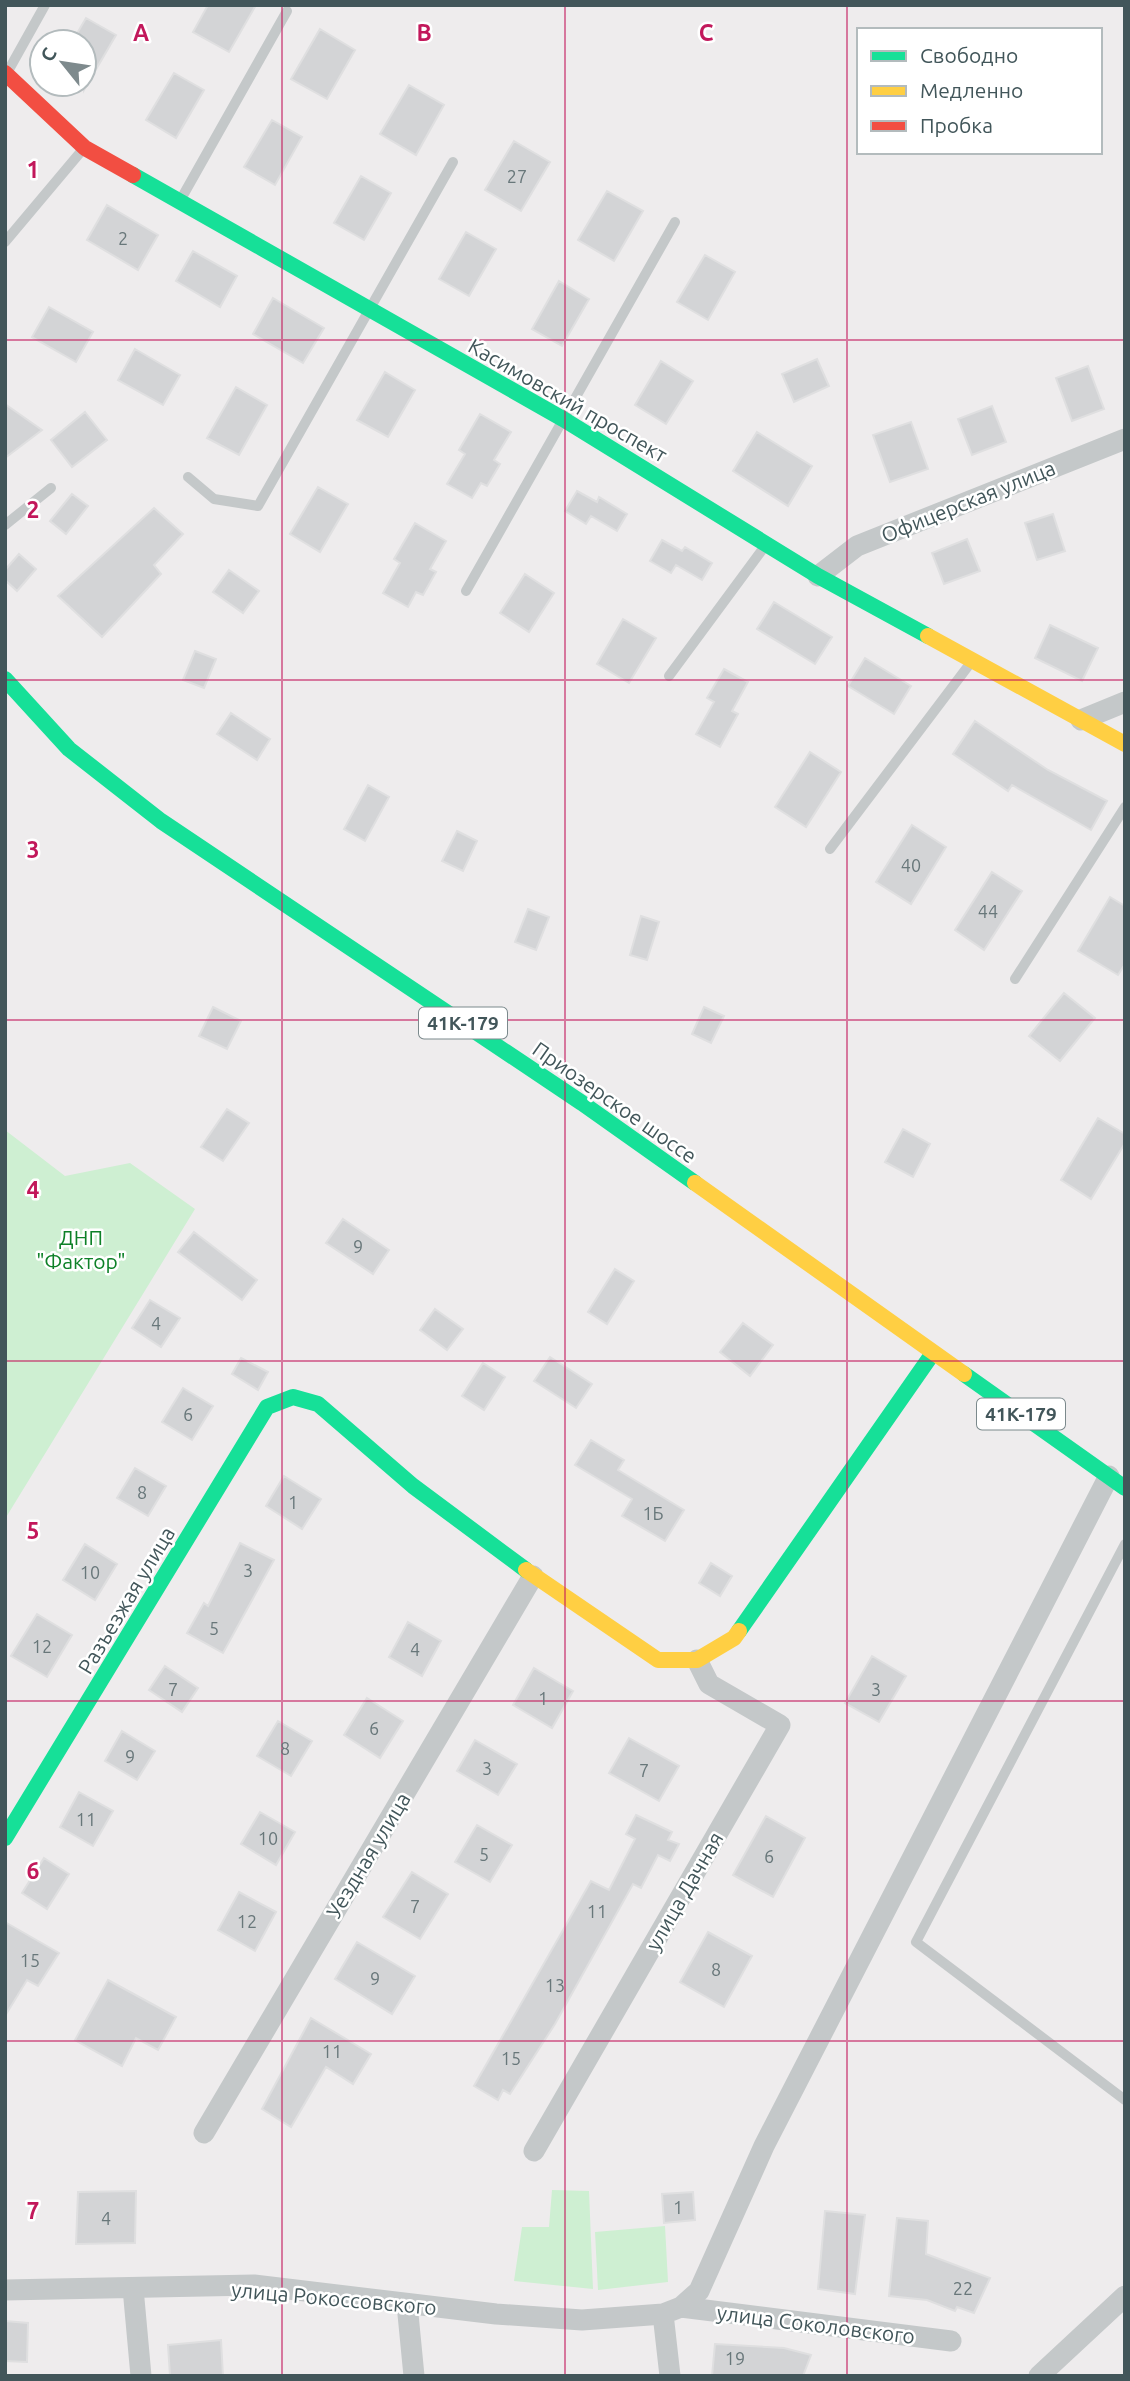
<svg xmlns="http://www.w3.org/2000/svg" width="1130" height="2381" font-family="Ubuntu,sans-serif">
<rect width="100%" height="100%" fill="#eeeced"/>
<path fill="#ceefd2" d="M5,1130L65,1176L130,1163L195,1209L5,1519Z
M552,2190L589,2191L593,2289L514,2281L522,2227H549Z
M665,2226L668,2282L598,2290L595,2232Z"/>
<path fill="#d3d4d6" stroke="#dfdfe0" stroke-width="2" d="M208,5H256L229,52L193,32Z
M86,18L116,35L84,90V42H72Z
M320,29L355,50L327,99L291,79Z
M174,73L204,90L176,138L146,120Z
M409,85L444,105L416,155L380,134Z
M272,120L302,137L275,185L244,167Z
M514,141L550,162L521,211L485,190Z
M361,176L391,193L364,240L334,223Z
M607,191L643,211L614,261L578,240Z
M107,205L158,235L138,270L87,240Z
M466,232L496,249L469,296L439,279Z
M193,251L237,276L220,307L176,281Z
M705,255L735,272L708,320L677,302Z
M559,281L589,299L562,346L532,329Z
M273,298L324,328L303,363L253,334Z
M49,307L93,332L76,362L32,337Z
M135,349L180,375L163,405L118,380Z
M817,359L829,386L794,402L782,374Z
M661,361L693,381L666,424L635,405Z
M1088,366L1104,409L1072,421L1056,378Z
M385,372L415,390L388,437L357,420Z
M236,387L267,405L239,455L207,438Z
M5,404L42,430L5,458Z
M992,406L1006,442L972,455L958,419Z
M85,412L107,440L72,467L51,440Z
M480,414L511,432L494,460L500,464L487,486L481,483L472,498L447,484L465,454L459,450Z
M911,422L928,469L890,482L873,435Z
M757,432L812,466L788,506L733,471Z
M318,487L348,504L320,552L290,534Z
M577,491L597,502L599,497L627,514L617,531L591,516L586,524L565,511Z
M72,494L88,506L66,534L50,521Z
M154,508L183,534L154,565L161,574L102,637L58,596Z
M1053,514L1065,551L1037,560L1025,523Z
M415,523L446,541L430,569L436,572L423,595L416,592L408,607L383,593L400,563L394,559Z
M967,539L980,571L944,584L932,553Z
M662,540L682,551L685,547L712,563L702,580L676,565L671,573L650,561Z
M19,554L36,569L17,591L5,580V570Z
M229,570L259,591L243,613L213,592Z
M525,574L554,593L529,632L500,613Z
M774,602L832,637L815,664L757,629Z
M623,619L656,638L629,683L597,664Z
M1050,625L1098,648L1082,681L1035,658Z
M195,651L216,659L204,688L183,680Z
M865,658L911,686L894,714L848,686Z
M724,669L748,682L732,711L738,714L720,747L696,734L714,702L707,698Z
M231,713L270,739L257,760L217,734Z
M975,721L1048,770L1107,801L1091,830L1012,785L1008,791L953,754Z
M810,752L841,772L806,827L775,807Z
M368,785L389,797L365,841L344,829Z
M912,825L946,847L911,904L876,882Z
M457,831L477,841L463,871L442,861Z
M992,872L1022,891L984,950L955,930Z
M1110,897L1125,906V964L1118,975L1078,951Z
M528,909L549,917L536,950L515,942Z
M641,916L659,922L647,960L630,955Z
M1064,993L1095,1018L1060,1061L1029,1036Z
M213,1007L241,1021L227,1049L199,1036Z
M704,1007L724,1016L711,1043L692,1034Z
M227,1109L249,1123L223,1161L201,1147Z
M1098,1118L1125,1134V1143L1091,1199L1061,1180Z
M903,1129L930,1144L913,1177L885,1162Z
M343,1219L389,1250L373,1274L326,1243Z
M194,1232L257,1280L242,1300L178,1252Z
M615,1269L634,1281L607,1324L588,1312Z
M150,1300L180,1318L161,1347L132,1328Z
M435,1309L463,1329L447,1350L420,1330Z
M743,1323L773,1345L750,1376L720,1352Z
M550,1357L592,1384L576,1408L534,1381Z
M241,1358L268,1372L258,1390L232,1374Z
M483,1363L505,1377L484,1410L462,1396Z
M183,1388L213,1406L192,1440L162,1422Z
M591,1440L624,1460L618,1470L684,1510L665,1541L622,1516L632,1499L575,1465Z
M135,1468L166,1486L148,1516L117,1498Z
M284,1476L321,1499L302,1529L266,1506Z
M240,1543L274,1560L223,1653L187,1633L204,1603L208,1606Z
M85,1544L117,1564L95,1600L63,1580Z
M711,1563L732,1576L720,1596L699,1583Z
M37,1614L72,1635L47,1677L11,1656Z
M408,1622L441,1641L422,1676L389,1657Z
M872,1656L906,1676L879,1722L845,1703Z
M165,1666L198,1688L182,1712L149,1690Z
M534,1668L573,1691L552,1728L513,1705Z
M367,1698L403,1721L380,1758L344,1735Z
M278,1721L312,1741L291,1776L257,1756Z
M122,1731L155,1751L137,1780L105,1761Z
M629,1738L679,1766L659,1801L609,1773Z
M475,1740L517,1764L498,1795L457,1771Z
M79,1792L113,1811L93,1846L60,1827Z
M260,1812L295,1832L276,1865L241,1844Z
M636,1815L672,1832L668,1840L679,1844L670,1861L658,1855L641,1888L633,1884L555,2024L510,2094L503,2090L498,2100L474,2086L591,1881L609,1890L635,1839L626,1834Z
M766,1816L805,1838L773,1897L733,1875Z
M477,1825L512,1845L490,1882L455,1862Z
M44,1858L69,1874L47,1909L22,1893Z
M412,1872L448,1894L420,1939L383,1917Z
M239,1892L276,1912L255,1951L218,1930Z
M5,1922L59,1953L38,1986L27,1980L5,2016Z
M708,1932L752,1956L724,2007L680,1982Z
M357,1942L415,1976L392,2014L335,1979Z
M108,1980L176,2017L158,2050L136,2038L122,2066L75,2040Z
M311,2018L371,2054L353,2084L326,2067L291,2127L262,2109Z
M136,2191L135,2243L76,2244L78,2192Z
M693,2192L695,2220L664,2223L662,2194Z
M825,2211L865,2215L855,2294L818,2289Z
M897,2218L928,2221L926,2254L990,2278L974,2313L957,2307L955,2311L927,2300L889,2296Z
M5,2321L28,2323L27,2362L5,2361Z
M221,2340L223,2376H170L168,2345Z
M715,2344L784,2348L811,2355L803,2376H712Z"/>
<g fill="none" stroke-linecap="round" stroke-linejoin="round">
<path stroke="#c4c8c9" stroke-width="10" d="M7,73L45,5
M181,199L287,11
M5,242L84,148
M188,477L214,499L258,506L453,162
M5,525L51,488
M466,591L675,222
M669,676L765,546
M830,849L972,661
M1015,979L1125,807
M1125,1544L916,1942L1125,2100"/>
<path stroke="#c4c8c9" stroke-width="21" d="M818,576L857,546L1125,439
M1081,720L1125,702
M204,2133L533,1576
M534,2151L780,1725L709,1684L697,1660
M133,2288L141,2376
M5,2290L254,2285L496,2314L582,2320L663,2314
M407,2304L414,2376
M681,2307L699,2291L764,2146L1109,1476
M670,2376L663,2314L681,2307L951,2341
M1039,2376L1125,2296"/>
<path stroke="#16e098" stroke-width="16" d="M133,175L563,419L818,576L928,636
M5,679L69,749L161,821L582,1103L695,1183
M964,1374L1125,1488
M739,1631L933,1353
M5,1838L267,1407L293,1397L318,1404L413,1486L526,1570"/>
<path stroke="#ffcf43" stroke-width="16" d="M928,636L1125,744
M695,1183L964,1374
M526,1570L658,1660H697L734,1638L739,1631"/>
<path stroke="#f24e42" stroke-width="16" d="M5,73L85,148L133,175"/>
</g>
<path fill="none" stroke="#c2185b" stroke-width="2" stroke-opacity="0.55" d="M282,5V2376M565,5V2376M847,5V2376M5,340H1125M5,680H1125M5,1020H1125M5,1361H1125M5,1701H1125M5,2041H1125"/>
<g text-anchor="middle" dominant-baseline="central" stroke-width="5" stroke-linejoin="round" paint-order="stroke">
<g font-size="18" fill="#68777a">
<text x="517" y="176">27</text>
<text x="123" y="238">2</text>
<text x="911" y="865">40</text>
<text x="988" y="911">44</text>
<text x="358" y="1246">9</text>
<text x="156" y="1323">4</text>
<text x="188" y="1414">6</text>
<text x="142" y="1492">8</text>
<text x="293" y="1502">1</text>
<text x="653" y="1513">1Б</text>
<text x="248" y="1570">3</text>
<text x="90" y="1572">10</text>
<text x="214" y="1628">5</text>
<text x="42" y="1646">12</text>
<text x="415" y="1649">4</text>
<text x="173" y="1689">7</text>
<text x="876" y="1689">3</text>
<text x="543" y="1698">1</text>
<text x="374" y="1728">6</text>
<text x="285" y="1748">8</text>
<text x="130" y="1756">9</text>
<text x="487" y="1768">3</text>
<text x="644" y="1770">7</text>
<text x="86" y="1819">11</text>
<text x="268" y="1838">10</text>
<text x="484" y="1854">5</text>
<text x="769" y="1856">6</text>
<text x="415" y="1906">7</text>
<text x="597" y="1911">11</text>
<text x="247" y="1921">12</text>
<text x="30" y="1960">15</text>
<text x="716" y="1969">8</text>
<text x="375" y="1978">9</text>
<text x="555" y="1985">13</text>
<text x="332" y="2051">11</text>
<text x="511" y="2058">15</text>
<text x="678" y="2207">1</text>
<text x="106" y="2218">4</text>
<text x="963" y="2288">22</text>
<text x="735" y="2358">19</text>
</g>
<g fill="#fff" stroke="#7b898c" stroke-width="2">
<rect x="419" y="1007.5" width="88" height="31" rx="5"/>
<rect x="977" y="1398.5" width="88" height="31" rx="5"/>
</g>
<g font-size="19" font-weight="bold" fill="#42565a">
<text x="463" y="1023">41К-179</text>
<text x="1021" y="1414">41К-179</text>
</g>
<g font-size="21" fill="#42565a" stroke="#fff">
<text transform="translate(568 400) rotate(30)">Касимовский проспект</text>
<text transform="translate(968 501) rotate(-22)">Офицерская улица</text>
<text transform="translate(615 1102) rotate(35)">Приозерское шоссе</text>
<text transform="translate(126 1600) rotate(-59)">Разъезжая улица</text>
<text transform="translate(368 1855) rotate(-59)">Уездная улица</text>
<text transform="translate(684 1891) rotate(-60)">улица Дачная</text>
<text transform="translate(334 2298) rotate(5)">улица Рокоссовского</text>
<text transform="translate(816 2324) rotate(7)">улица Соколовского</text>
</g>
<g font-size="21" fill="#0e8128" stroke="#fff">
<text x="81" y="1237">ДНП<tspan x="81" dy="24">"Фактор"</tspan></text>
</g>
</g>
<g font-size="23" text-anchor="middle" font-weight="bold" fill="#c2185b" stroke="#fff" stroke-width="5" stroke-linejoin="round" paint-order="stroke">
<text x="141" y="41">A</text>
<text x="424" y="41">B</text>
<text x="706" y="41">C</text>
<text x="33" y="178">1</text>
<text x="33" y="518">2</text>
<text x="33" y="858">3</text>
<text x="33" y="1198">4</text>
<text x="33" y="1539">5</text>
<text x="33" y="1879">6</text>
<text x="33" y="2219">7</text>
</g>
<rect width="1130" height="2381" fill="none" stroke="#42565a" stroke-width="14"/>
<rect x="857" y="28" width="245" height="126" fill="#ffffff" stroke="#b3bbbd" stroke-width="2"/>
<rect x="871" y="51" width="35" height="10" fill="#16e098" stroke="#b3bbbd" stroke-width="2"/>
<text x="920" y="63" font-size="21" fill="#42565a">Свободно</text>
<rect x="871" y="86" width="35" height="10" fill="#ffcf43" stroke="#b3bbbd" stroke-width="2"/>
<text x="920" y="98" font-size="21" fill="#42565a">Медленно</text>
<rect x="871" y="121" width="35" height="10" fill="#f24e42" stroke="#b3bbbd" stroke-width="2"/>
<text x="920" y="133" font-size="21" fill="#42565a">Пробка</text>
<g transform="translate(63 63) rotate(300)"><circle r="33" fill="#ffffff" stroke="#b3bbbd" stroke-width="2"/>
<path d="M0-5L12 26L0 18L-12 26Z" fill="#7e8a8d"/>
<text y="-10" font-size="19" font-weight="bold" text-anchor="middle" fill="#42565a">С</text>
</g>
</svg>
